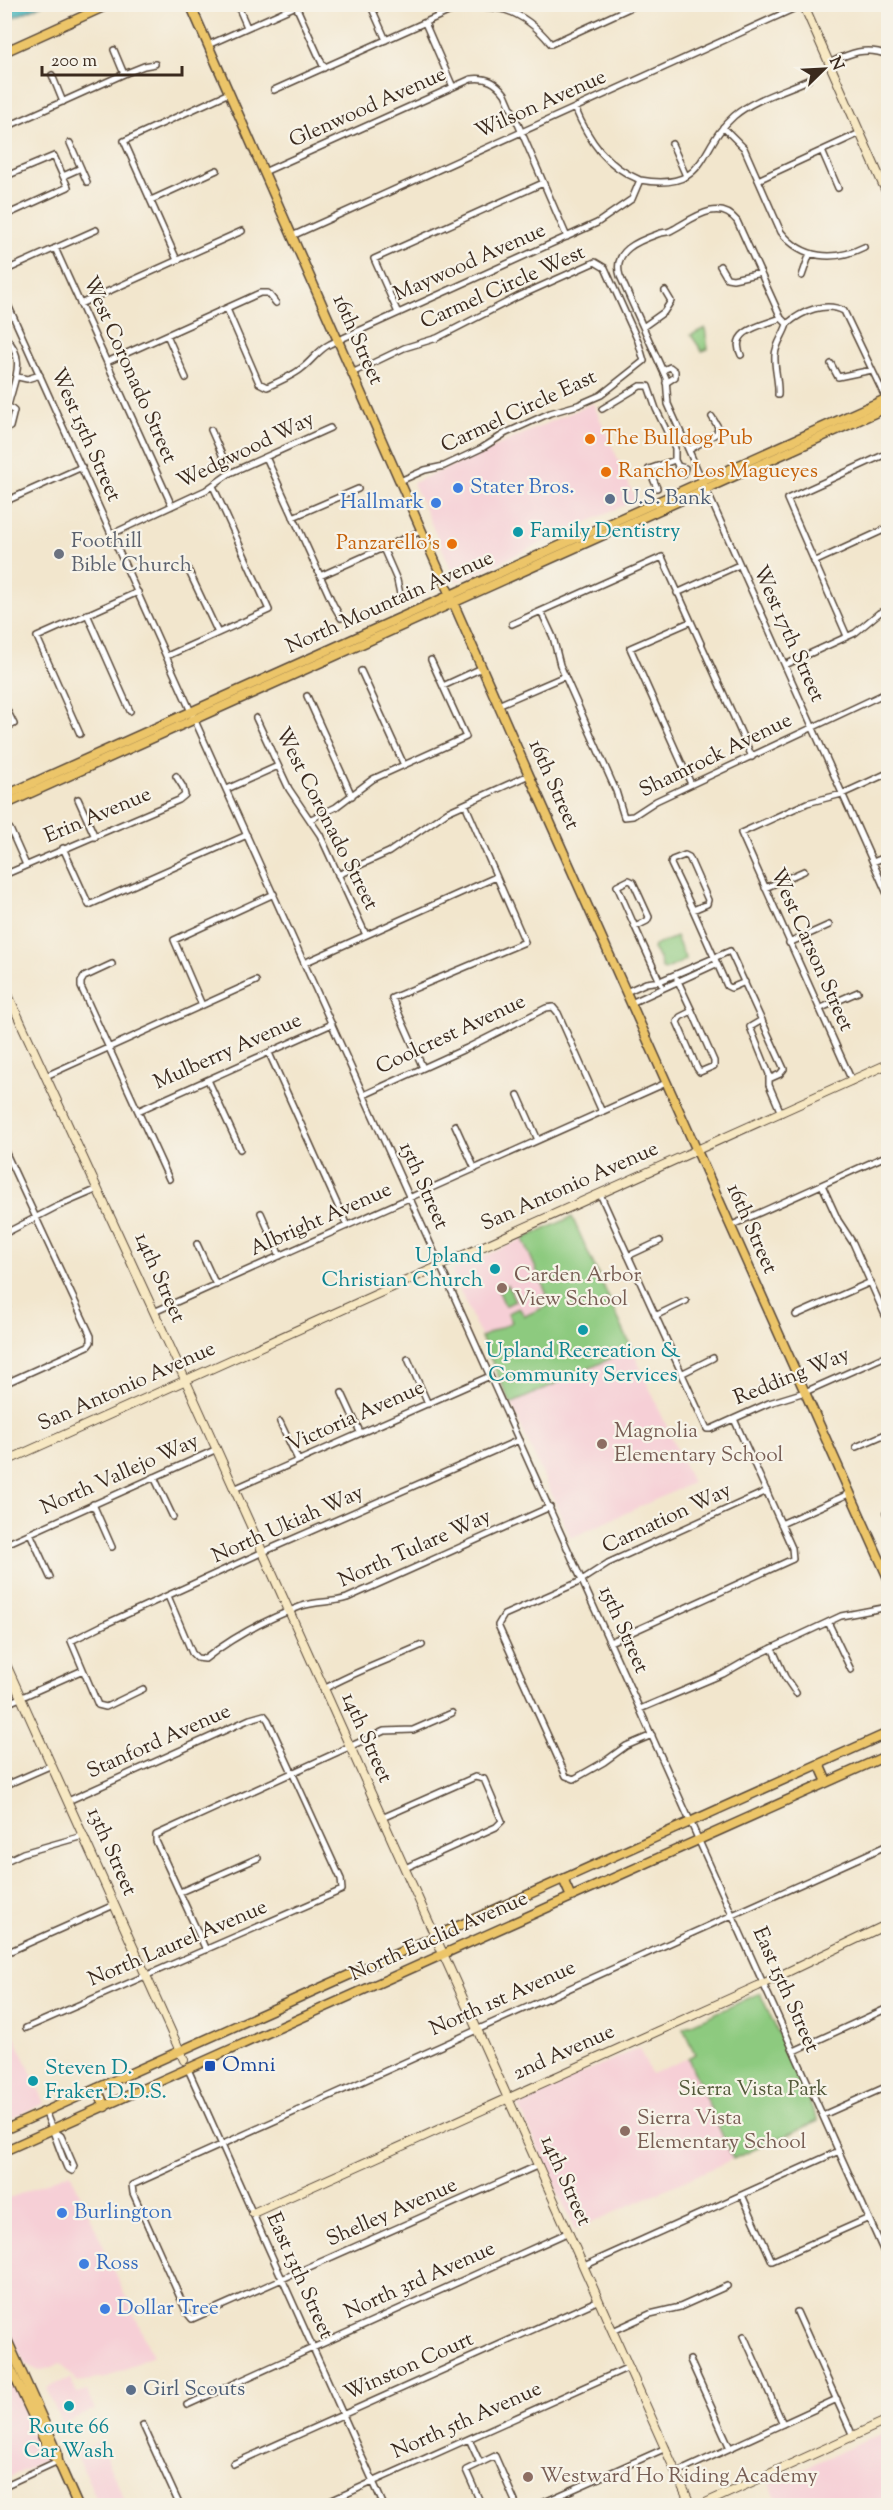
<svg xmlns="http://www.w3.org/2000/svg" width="893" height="2510" font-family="'Sorts Mill Goudy',serif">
<rect width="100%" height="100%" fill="#f7f3e8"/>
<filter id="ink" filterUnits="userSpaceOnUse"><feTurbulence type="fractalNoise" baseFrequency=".0167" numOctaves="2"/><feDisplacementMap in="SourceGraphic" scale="12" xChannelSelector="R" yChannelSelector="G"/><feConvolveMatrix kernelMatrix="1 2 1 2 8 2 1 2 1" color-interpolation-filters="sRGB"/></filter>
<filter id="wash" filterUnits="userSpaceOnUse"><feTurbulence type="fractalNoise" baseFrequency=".008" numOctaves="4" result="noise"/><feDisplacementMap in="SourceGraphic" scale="24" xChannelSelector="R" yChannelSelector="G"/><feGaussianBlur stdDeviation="1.35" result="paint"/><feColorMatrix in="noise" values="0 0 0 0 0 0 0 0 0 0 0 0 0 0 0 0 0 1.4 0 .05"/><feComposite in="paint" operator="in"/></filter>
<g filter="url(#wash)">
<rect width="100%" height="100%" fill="#f2e6cd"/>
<path fill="#f6cfd6" d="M593,403L636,500L457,582L413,483Z
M523,1239L552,1304L481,1337L451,1271Z
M632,1349L692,1483L571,1538L511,1404Z
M5,2015L45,2103L5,2121H4Z
M639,2048L651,2074L688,2058L733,2159L575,2230L517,2102Z
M70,2172L153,2356L105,2378L77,2382L61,2364L39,2371L25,2364L5,2321L4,2201Z
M5,2365L47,2460L5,2479H4Z
M70,2378L77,2394L87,2391L95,2410L61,2424L47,2388Z
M888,2431V2505H781L775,2496L769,2483Z
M98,2443L100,2444L127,2505H99L76,2453Z"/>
<path fill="#8dca7f" stroke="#647a4e" stroke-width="1.5" d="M705,328L708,349L702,351L691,335Z
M676,937L686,960L665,970L662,969L659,958L653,949L654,946Z
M572,1217L632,1349L511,1404L481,1337L512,1322L508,1313L519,1308L525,1316L551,1304L523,1239Z
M508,1285L515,1301L505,1306L498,1289Z
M760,1993L818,2121L733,2159L688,2058L695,2054L683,2028Z"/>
<path fill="#43b3ba" stroke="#3f6e6c" stroke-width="1.5" d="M5,4H42V5L5,21Z"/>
</g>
<g filter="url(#ink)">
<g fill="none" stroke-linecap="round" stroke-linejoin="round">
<g stroke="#564638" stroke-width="8">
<path id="street" d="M237,4L247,27
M370,4L386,40
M425,23L453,87
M208,45L296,6L324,68
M114,50L124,74
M829,63C850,53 866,46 888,55
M888,68V88
M52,75L63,102
M274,90L448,12C492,0 522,8 551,44L638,4
M575,108C589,141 606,166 640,180
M723,127L744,148L781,232C802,259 834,262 864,247
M4,128L124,74L144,66L155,64
M70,143L87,182
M672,144L686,176
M822,151L838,188
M264,172L471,79C487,77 496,82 505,94L567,237
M4,177L54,156L63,176L81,168
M758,180L860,133
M151,200L217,170
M4,216L68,187L63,176
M292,236L804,4
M55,248L172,506
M177,260L124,141L229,93
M720,266L727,278L733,279L761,273
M4,271L96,230
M802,276L810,253
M4,296L888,2261
M80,304L242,231
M888,308L887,309L888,313
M227,309L259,383L267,387C278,382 292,376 301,369C312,361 318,350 330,344L597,223L632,199L640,180C709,192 697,148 734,116C754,99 784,91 808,80
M398,313L374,259L543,183
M643,327L664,312L671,301L665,291
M167,335L186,378
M4,336C28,358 14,380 8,406
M741,355C728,330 764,325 781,318
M107,362L260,293H268L276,303
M831,364L838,377L872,370
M663,370L670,367L675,371V377L666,383
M352,373L404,348L437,338L517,297L595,262L605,268L638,341L644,361L601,395L578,405L550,413L506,433L482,448L444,466L425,470L400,481
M18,377L27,379L40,375
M778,395C779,381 774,369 775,355C776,343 784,335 787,324
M886,399L844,311C826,301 802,311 787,324L781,318L737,221C718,197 691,220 672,230C668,233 662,232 658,234C638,241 612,251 620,276L666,378L668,404L888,896
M602,409L640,386H648L656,409L675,448V460
M4,430L10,427L14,411L8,406
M211,430L230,473
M689,450L717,433L718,427L712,417
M266,457L333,604L341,618
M675,460L678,466L685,468L683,475L676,473L678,466
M657,488L649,469L675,460
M4,502L82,467
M293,517L358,489
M112,534L206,490L230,473L330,428
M383,548L397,580L400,594
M814,562L888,528
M187,567L218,633
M320,576L421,531
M677,593L739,565
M541,611L553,637L560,665L616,791L624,817L633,816L656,801L888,692
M87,614L130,711
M690,622L630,648L691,784
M512,624L662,557L752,757
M847,636L787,499L888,453
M167,656L269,610L213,486
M785,665L855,633L879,613L888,609
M361,671L404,765
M443,686L482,668
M307,696L352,796
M4,704L14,724L4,728
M498,705L565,676
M256,718L289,789L320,835L366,935
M80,734L37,637L138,592
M227,789L278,766
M78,799L95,837
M311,819L336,807L373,779L466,737L431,660
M10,829L26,865
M63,848L89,905L247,835
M685,855L689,857L708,900L707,904L693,910L671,864L672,860Z
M873,862L888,856
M4,875L179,800L185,795L183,787L176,776
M338,875L389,852L447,812L529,775
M629,880L633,882L649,917L647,921L635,927L617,886Z
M765,888L804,871
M693,910L727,986L731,988L745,982
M635,927L661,984
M789,943L829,925
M304,963L496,877
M112,964L84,977L81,982V987L169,1179
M677,979L692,1011
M626,992L646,983L660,981L730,951L784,1069L780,1074L769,1079
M631,1003L716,964
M202,1005L174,940L274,894
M819,1009L858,992
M692,1011L714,1061V1066L700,1072L697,1068L677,1022L680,1017Z
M4,1014L15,1009
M762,1020L750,1027L769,1074V1085L781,1113
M269,1053L347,1226
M423,1068L392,998L525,942L465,804
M46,1076L256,981
M208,1080L240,1149
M852,1081L741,833L807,803L842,794L888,773
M364,1095L467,1048L546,1008L553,1007L558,1013L602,1112
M518,1095L538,1140
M138,1111L332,1024
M455,1125L475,1169
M4,1149L91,1336V1342L88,1346L4,1384
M822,1185L838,1220L853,1243L888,1322
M600,1194L707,1429H711L769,1403L805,1392L888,1355
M261,1213L280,1256
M730,1226L888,1155
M4,1234L56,1207L98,1189
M197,1244L216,1285
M628,1256L660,1241
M4,1309L7,1307
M154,1312L666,1083
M796,1315L871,1282
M655,1316L686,1301
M408,1359L428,1404
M681,1374L713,1358
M342,1393L360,1432
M280,1422L298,1460
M856,1447L888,1433
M154,1477L173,1517
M234,1489L490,1376
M93,1504L112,1547
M886,1513L888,1512
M781,1524L851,1493
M30,1533L50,1577
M4,1545L217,1449
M168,1596L192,1653L197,1658L205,1659C234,1636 267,1619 302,1606C317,1601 332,1603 347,1598L550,1507
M828,1622L851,1670
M610,1642L793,1559L792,1548L734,1419
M772,1648L785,1677L796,1693
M143,1689L106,1707L98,1705L71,1641L101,1626L263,1552L519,1440
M324,1689C356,1671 389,1660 422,1645
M4,1705L83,1670
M640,1709L723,1674L751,1658L841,1616L888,1607
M652,1735L626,1746L604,1762L574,1779L566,1776L498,1625L504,1615L577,1583L608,1563L767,1491
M4,1786L52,1765
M382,1818L475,1777L484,1779L502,1821L496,1827L405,1868
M4,1862L23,1853L83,1836
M180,1892L258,1858
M206,1950L156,1841V1835L384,1731L413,1730L452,1713
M4,1954L114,1905
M26,2028L342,1890L341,1879L268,1720L264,1715L250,1719L68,1801
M794,2051L888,2008
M187,2067L384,2506
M45,2111C53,2130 59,2149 67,2168L72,2171
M823,2115L888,2086
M53,2130L61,2136L74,2166L72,2171
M539,2165L192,2319L187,2313L133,2193L132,2185L888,1845
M742,2195L772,2261L869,2218
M584,2266L839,2151
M797,2312L853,2436
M613,2331L650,2314L680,2307L727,2286
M744,2336L783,2424
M690,2360L730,2448
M187,2405L569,2232
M143,2425L180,2506
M469,2439L480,2463
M233,2464L599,2300
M676,2473L837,2399
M4,2486L58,2461
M538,2505L666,2448
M319,2506L629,2367
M482,2506L466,2470L495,2456L517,2506"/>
</g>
<g stroke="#564638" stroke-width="10">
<path id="secondary" d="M803,4L888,196
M4,986L189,1388L691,2506
M4,1462L888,1064
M4,1660L184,2060
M253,2213L758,1986L888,1924
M699,2506L888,2420"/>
</g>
<g stroke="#564638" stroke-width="11">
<path id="primary" d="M190,4L529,775L888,1578
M4,52L110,4
M4,796L888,398
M4,805L888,407
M819,1764L827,1782
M563,1879L571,1897
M97,2088L105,2107
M4,2130L888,1733
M4,2151L888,1755
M4,2333L57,2451L58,2461
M4,2354L50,2453L58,2461L78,2506"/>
</g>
<use href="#street" stroke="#fff" stroke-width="5"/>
<use href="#secondary" stroke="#f7e8c3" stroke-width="8"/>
<use href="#primary" stroke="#ecc569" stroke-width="8"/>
</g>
</g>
<g fill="#e8710a" stroke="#f7f3e8" stroke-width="2">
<circle cx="590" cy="439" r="6"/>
<circle cx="606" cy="472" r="6"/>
<circle cx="452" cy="544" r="6"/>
</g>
<g fill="#3f7fe0" stroke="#f7f3e8" stroke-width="2">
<circle cx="458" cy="488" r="6"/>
<circle cx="436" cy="503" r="6"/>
<circle cx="62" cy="2213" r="6"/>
<circle cx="84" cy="2264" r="6"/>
<circle cx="105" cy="2309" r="6"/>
</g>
<g fill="#5c6f8a" stroke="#f7f3e8" stroke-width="2">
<circle cx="610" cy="499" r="6"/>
<circle cx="131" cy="2390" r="6"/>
</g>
<g fill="#0f9aa8" stroke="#f7f3e8" stroke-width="2">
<circle cx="518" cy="532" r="6"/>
<circle cx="495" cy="1269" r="6"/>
<circle cx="583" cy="1330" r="6"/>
<circle cx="33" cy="2081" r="6"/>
<circle cx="69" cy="2406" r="6"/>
</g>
<circle fill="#6b7280" stroke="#f7f3e8" stroke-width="2" cx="59" cy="554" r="6"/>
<g fill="#8d6e63" stroke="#f7f3e8" stroke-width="2">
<circle cx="502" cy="1288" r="6"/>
<circle cx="602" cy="1444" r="6"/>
<circle cx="625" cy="2131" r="6"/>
<circle cx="528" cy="2477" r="6"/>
</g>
<rect fill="#1a4fb4" stroke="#f7f3e8" stroke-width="2" x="204" y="2060" width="12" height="12" rx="3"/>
<g text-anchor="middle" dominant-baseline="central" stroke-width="4.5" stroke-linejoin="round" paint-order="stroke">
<g font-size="21" fill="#3b2a1e" stroke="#f7f3e8">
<text transform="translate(541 105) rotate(-24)">Wilson Avenue</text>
<text transform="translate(368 108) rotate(-24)">Glenwood Avenue</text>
<text transform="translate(470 263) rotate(-24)">Maywood Avenue</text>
<text transform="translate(503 288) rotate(-24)">Carmel Circle West</text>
<text transform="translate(357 340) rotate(66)">16th Street</text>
<text transform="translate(129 370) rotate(66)">West Coronado Street</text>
<text transform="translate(519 412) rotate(-25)">Carmel Circle East</text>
<text transform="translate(85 435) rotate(66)">West 15th Street</text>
<text transform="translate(246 451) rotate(-26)">Wedgwood Way</text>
<text transform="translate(390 603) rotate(-24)">North Mountain Avenue</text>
<text transform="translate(788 634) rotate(66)">West 17th Street</text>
<text transform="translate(716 756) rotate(-26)">Shamrock Avenue</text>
<text transform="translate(553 785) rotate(66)">16th Street</text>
<text transform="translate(98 816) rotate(-23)">Erin Avenue</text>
<text transform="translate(326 819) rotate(63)">West Coronado Street</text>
<text transform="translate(811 950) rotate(66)">West Carson Street</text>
<text transform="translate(451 1035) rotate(-25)">Coolcrest Avenue</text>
<text transform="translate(228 1052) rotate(-24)">Mulberry Avenue</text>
<text transform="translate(423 1186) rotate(66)">15th Street</text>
<text transform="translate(570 1187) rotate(-24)">San Antonio Avenue</text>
<text transform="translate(321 1220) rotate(-24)">Albright Avenue</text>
<text transform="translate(751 1229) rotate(66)">16th Street</text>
<text transform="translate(159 1278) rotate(66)">14th Street</text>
<text transform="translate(792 1377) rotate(-22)">Redding Way</text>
<text transform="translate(127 1387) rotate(-24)">San Antonio Avenue</text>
<text transform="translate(356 1417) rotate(-24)">Victoria Avenue</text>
<text transform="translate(120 1475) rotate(-24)">North Vallejo Way</text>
<text transform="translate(667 1519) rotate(-25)">Carnation Way</text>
<text transform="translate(288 1525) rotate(-24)">North Ukiah Way</text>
<text transform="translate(415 1549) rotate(-24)">North Tulare Way</text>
<text transform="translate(623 1630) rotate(66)">15th Street</text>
<text transform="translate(366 1738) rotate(66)">14th Street</text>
<text transform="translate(159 1742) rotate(-24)">Stanford Avenue</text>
<text transform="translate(111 1852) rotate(66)">13th Street</text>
<text transform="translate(439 1937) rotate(-24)">North Euclid Avenue</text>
<text transform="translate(178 1944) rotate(-23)">North Laurel Avenue</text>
<text transform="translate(785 1990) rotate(66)">East 15th Street</text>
<text transform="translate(503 1999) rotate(-24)">North 1st Avenue</text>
<text transform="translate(564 2053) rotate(-24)">2nd Avenue</text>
<text transform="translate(565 2181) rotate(66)">14th Street</text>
<text transform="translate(392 2213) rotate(-24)">Shelley Avenue</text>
<text transform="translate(299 2276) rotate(66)">East 13th Street</text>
<text transform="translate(420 2281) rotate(-24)">North 3rd Avenue</text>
<text transform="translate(409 2367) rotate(-24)">Winston Court</text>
<text transform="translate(467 2421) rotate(-24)">North 5th Avenue</text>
</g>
<g font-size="21" fill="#c56008" stroke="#f7f3e8" text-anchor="start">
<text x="602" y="439">The Bulldog Pub</text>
<text x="618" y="472">Rancho Los Magueyes</text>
<text x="440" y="544" text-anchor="end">Panzarello's</text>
</g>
<g font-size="21" fill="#366cbe" stroke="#f7f3e8" text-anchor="start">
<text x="470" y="488">Stater Bros.</text>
<text x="424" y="503" text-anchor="end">Hallmark</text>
<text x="74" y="2213">Burlington</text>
<text x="96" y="2264">Ross</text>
<text x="117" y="2309">Dollar Tree</text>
</g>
<g font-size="21" fill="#4e5e75" stroke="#f7f3e8" text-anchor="start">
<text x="622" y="499">U.S. Bank</text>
<text x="143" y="2390">Girl Scouts</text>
</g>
<g font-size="21" fill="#0d838f" stroke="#f7f3e8" text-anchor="start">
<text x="530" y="532">Family Dentistry</text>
<text x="483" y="1257" text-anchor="end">Upland<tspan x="483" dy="24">Christian Church</tspan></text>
<text x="583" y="1352" text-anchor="middle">Upland Recreation &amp;<tspan x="583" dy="24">Community Services</tspan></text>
<text x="45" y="2069">Steven D.<tspan x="45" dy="24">Fraker D.D.S.</tspan></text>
<text x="69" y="2428" text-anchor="middle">Route 66<tspan x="69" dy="24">Car Wash</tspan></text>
</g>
<g font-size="21" fill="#5b616d" stroke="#f7f3e8" text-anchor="start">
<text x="71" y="542">Foothill<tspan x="71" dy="24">Bible Church</tspan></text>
</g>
<g font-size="21" fill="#785e54" stroke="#f7f3e8" text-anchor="start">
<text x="514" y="1276">Carden Arbor<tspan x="514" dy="24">View School</tspan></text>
<text x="614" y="1432">Magnolia<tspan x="614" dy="24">Elementary School</tspan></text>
<text x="637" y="2119">Sierra Vista<tspan x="637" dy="24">Elementary School</tspan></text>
<text x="540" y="2477">Westward Ho Riding Academy</text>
</g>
<g font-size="21" fill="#164399" stroke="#f7f3e8" text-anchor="start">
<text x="222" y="2066">Omni</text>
</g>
<g font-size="21" fill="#545a3b" stroke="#f7f3e8">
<text x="753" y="2090">Sierra Vista Park</text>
</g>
</g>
<rect width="893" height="2510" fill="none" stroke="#f7f3e8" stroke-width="24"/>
<g transform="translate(824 69) rotate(66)" stroke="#f7f3e8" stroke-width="4.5" paint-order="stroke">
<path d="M0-4.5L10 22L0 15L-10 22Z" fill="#3b2a1e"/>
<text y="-9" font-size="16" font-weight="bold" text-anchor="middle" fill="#3b2a1e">N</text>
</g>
<path d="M42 66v9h140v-9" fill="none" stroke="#3b2a1e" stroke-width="3"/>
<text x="51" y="66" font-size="18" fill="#3b2a1e" stroke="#f7f3e8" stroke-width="4.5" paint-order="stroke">200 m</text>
</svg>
